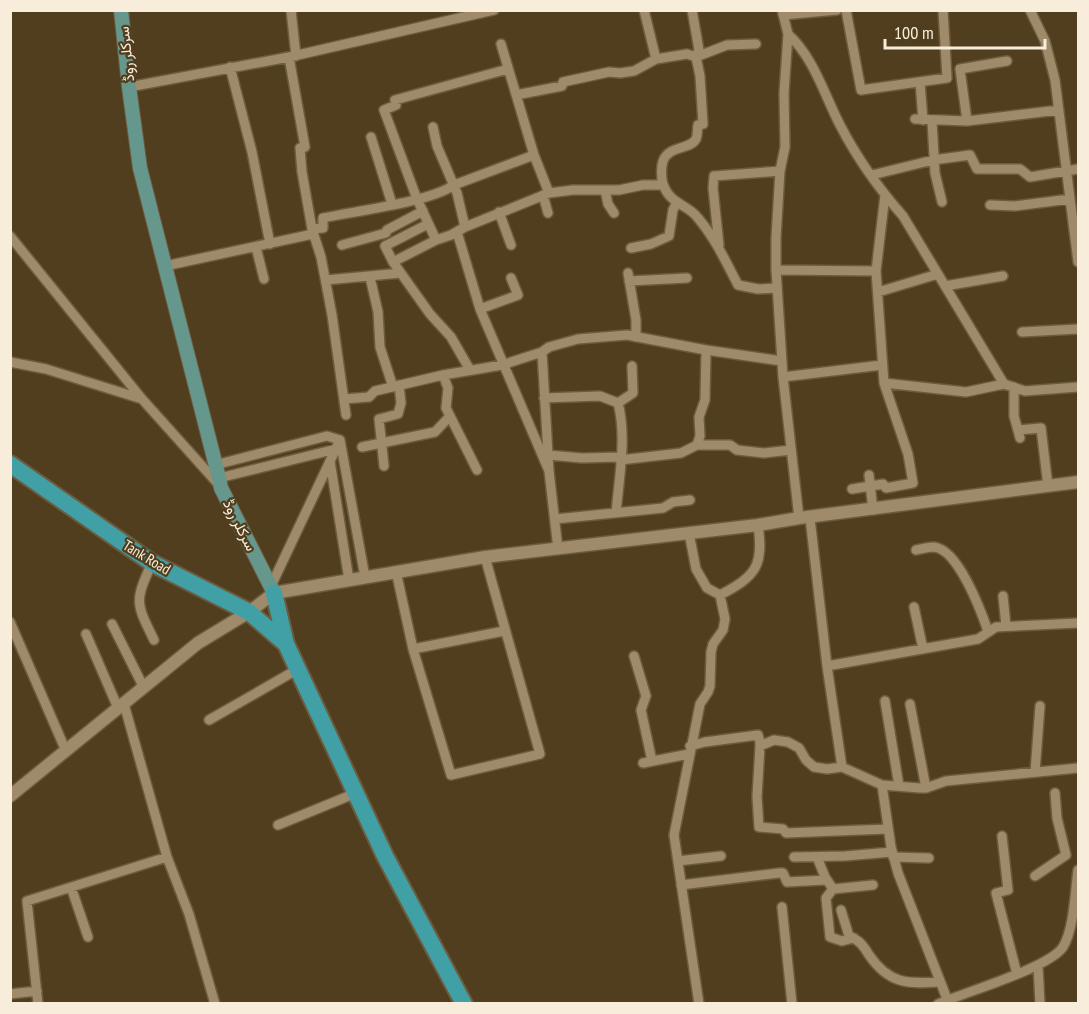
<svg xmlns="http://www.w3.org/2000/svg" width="1089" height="1014" font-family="'PT Sans Narrow',Vazirmatn,sans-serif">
<rect width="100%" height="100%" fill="#503e1e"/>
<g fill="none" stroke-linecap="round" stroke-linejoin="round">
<g stroke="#6c5c3f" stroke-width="12">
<path id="street" d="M291,10L296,56
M644,10L656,59
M692,10L699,50L696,57L700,76L703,124L698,125C697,129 698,135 696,139C690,150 669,145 663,161C661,167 661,178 663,184C670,205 688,204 698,218C715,238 726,262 738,285L758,289L777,288
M782,10L788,34L784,93L785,147L780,171L776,238V270L783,377L799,518
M846,10L861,90L947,78L943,10
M1030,10L1045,41L1055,80L1078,262
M783,15L837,10
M788,34C814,58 824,94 840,125C856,156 880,190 903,216L1004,384
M501,44L534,155L549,193
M289,57L305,147L300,148L302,172L312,229L321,257L332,315L346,415
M230,67L252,152L270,244
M920,82L923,120
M129,87L289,57L494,10
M516,95L562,86L563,82L609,72L620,73L634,71L656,59L687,54L696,57L727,45L756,44
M915,119L967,121L1059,110
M932,121L935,173L942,202
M967,121L960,69L1007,61
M433,127L437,146L457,193L465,227
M371,137L392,204
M872,175L933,160L970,155L977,169H1020L1030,177L1078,169
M605,190L608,204L614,213
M543,195L548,213
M990,205L1015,206L1070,199
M499,212L511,245
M428,224L385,246L393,262L430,314L451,337L470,370
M312,229L323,228V218C355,211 430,202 454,185L534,155
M457,232L480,309L549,471
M10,236L142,399L220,486
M436,240L417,199L384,110L396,105L395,100L508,69
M342,245L386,233L387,230L423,211
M719,245L713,188L714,176L780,171
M256,247L264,279
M631,248L651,244L669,236L673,210L676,204
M393,262L436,240L451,235L465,227L549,193L573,190H619L643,185H663
M165,266L313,234
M776,270L876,271
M628,273L636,320V337
M370,277L378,312L380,347L393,387
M326,280L401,273
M629,281L687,278
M945,286L1003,276
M878,292L938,274
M480,309L518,295L511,278
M1022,332L1078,329
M542,352L549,471L558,549
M10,362L46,369L142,399
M443,375L448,388L446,408L477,470
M783,377L882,365
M884,383L966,392L1004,384L1025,391L1078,387
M1014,387V416L1020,438
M544,398L600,396L618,403
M344,399L369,397L375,391L443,375L502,365L542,352L549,347L578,339L627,335L706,350L782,361
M618,403L633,393L632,366
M1018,430L1041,428L1048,486
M340,440L365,577
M697,445L700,436L699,417L705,400L706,350
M362,447L435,432L450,416
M548,455L582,458L620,457
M620,460L681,453L697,445H730L737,450L764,453L791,450
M330,461L349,580
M215,465L327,436L340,440
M384,466L379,419L398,414L401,403L399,385
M869,475L873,510
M219,478L336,449
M852,489L883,484L886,488L913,483L908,454L884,383L876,271L885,195
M616,513C619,478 627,437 618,403
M810,518L827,666L842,767
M555,519L663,508L673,502L690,500
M689,533L696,569L707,588L720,595L725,619L723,630L713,644L711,652L710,686L708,692L700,704L674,835L699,1004
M916,550C921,549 928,547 934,547C958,549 981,611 988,631
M152,563C134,602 136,603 154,640
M396,571L413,649L451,775L540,754L485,557
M271,586L340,440
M720,595C756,576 764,566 758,525
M1003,596L1006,626
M914,607L923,649
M10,622L66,751
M112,624L144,688
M86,634L118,708
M413,649L504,631
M634,656L646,696L641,710L652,761
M827,666L978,639L996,627L1078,623
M885,701L899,786
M124,704L167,857L189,914L215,1004
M910,704L926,788
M209,720L298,669
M690,746L705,742L758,735L760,742V746L774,740L788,742L799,748L806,760L814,767L827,769L842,767L882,785L920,788H926L946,781L1078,768
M760,746L757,797L759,827L783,829L786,833L888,829
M643,763L689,754
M1035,772L1040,706
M882,785L891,847L898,873L949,1004
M278,825L356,793
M1002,836L1008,890L996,893L1017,974
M794,857L845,856L892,852
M817,857L825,877L833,889L873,885
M893,857L929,858
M678,861L721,856
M1035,876L1066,855L1057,818L1055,793
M681,885L779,873H783L787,882L826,880
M71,887L88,937
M833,889L826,898L830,937L842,941L854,938
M782,907L792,1004
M841,910L849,936C859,940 863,945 869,955C889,984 907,984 940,982
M1038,966L1040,1004
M10,994L37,991
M38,1004L27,901L167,857
M938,1004C965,992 1049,968 1063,947C1074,929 1075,892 1078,870"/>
</g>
<g stroke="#6c5c3f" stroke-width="15">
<path id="secondary" d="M10,796L198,643L249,612L274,593L485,557L758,525L799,518L1078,482"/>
</g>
<g stroke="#6c5c3f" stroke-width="16">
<path id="primary" d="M121,10L129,87L140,168L219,478L221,488L274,593"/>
</g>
<g stroke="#6c5c3f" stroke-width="20">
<path id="highway" d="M10,464L152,563L249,612L286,644
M274,593L286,644L385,856L464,1004"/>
</g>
<use href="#street" stroke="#9f8a69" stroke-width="9"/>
<use href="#secondary" stroke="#9f8a69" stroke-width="12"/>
<use href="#primary" stroke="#66978d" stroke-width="14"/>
<use href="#highway" stroke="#40a0a5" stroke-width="16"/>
</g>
<g text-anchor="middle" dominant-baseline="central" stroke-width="4.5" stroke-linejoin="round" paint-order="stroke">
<g font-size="15" fill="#f8eddb" stroke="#503e1e">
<text transform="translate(126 54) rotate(-96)">سرکلر روڈ</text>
<text transform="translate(240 525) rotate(63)">سرکلر روڈ</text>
<text transform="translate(147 557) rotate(31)">Tank Road</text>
</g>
</g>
<rect width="1089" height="1014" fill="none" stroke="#f8eddb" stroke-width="24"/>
<path d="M885 39v9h160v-9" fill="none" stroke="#f8eddb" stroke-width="3"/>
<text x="894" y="39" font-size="18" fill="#f8eddb" stroke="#503e1e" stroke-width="4.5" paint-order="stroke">100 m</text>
</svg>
